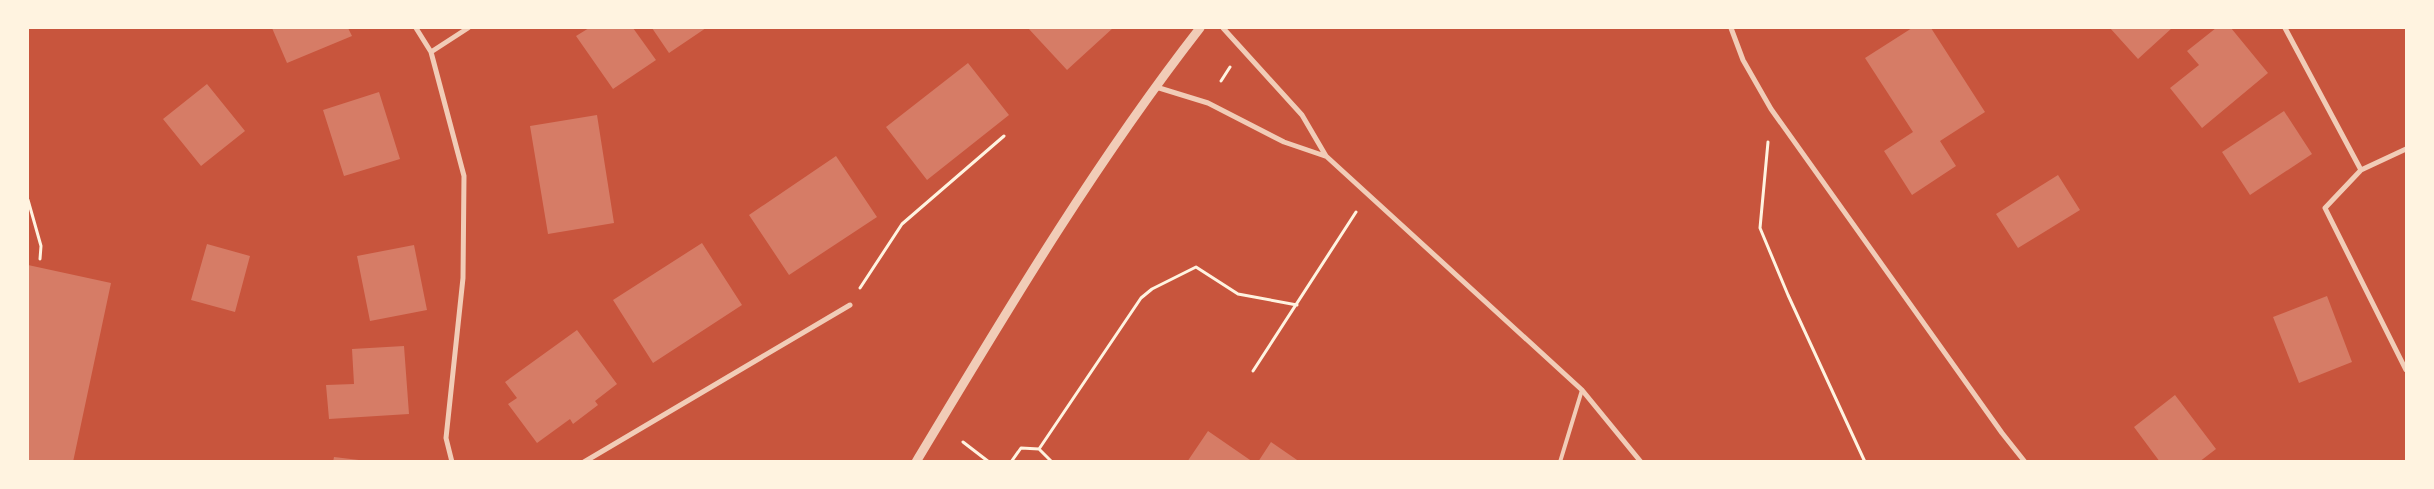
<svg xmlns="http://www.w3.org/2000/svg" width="2434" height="489" font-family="Lora,serif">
<rect width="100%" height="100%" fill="#c8553d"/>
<path fill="#d67c66" d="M272,28H348L352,36L287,63Z
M589,28H633L656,60L613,89L576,36Z
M652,28H706L669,53Z
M1028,28H1113L1067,70Z
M1912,28H1931L1985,112L1940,141L1956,166L1912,195L1884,151L1913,132L1865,58Z
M2110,28H2172L2138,59Z
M2216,28H2231L2268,73L2202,128L2170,88L2199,65L2187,51Z
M968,63L1009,115L927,180L886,127Z
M207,84L245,131L201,166L163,119Z
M379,92L400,159L344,176L323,110Z
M2284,111L2312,154L2250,195L2222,152Z
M597,115L614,223L548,234L530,126Z
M836,156L877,217L789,275L749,215Z
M2058,175L2080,210L2018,248L1996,214Z
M702,243L742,305L653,363L613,300Z
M207,244L250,256L235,312L191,300Z
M414,245L427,310L370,321L357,256Z
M28,265L111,283L73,462H28Z
M2327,296L2352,362L2299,383L2273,317Z
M577,330L617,384L595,401L598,405L573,424L570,419L537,443L508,404L517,398L505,382Z
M404,346L409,414L329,419L326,385L354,384L352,349Z
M2175,395L2216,449L2199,462H2160L2134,427Z
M1208,431L1253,462H1187Z
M1271,442L1300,462H1258Z
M334,457L359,460L358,462H333Z"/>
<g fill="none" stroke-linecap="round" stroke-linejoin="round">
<path stroke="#fff3e0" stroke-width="3" d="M1221,81L1230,67
M1768,142L1760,228L1788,295L1865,462
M28,200L41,246L40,259
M860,288L902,224L1004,136
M1253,371L1356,212
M963,442L989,462
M1039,449L1141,298L1152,289L1196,267L1238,294L1297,305
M1011,462L1021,448L1039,449L1052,462"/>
<path stroke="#f1ccb7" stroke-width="4" d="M1560,462L1582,390"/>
<path stroke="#f1ccb7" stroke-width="5" d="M416,28L431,52L464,176L463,278L446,438L452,462
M1223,28L1302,115L1326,156L1582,390L1641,462
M1731,28L1743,60L1771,109L2002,433L2025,462
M2285,28L2361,170
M431,52L468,28
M1156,87L1208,103L1284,142L1325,156
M2406,149L2361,170L2325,208L2406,370
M584,462L850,305"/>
<path stroke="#f1ccb7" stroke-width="9" d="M916,462C1005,314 1094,164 1200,28"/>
</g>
<rect width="2434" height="489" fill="none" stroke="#fff3e0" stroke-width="58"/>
</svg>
